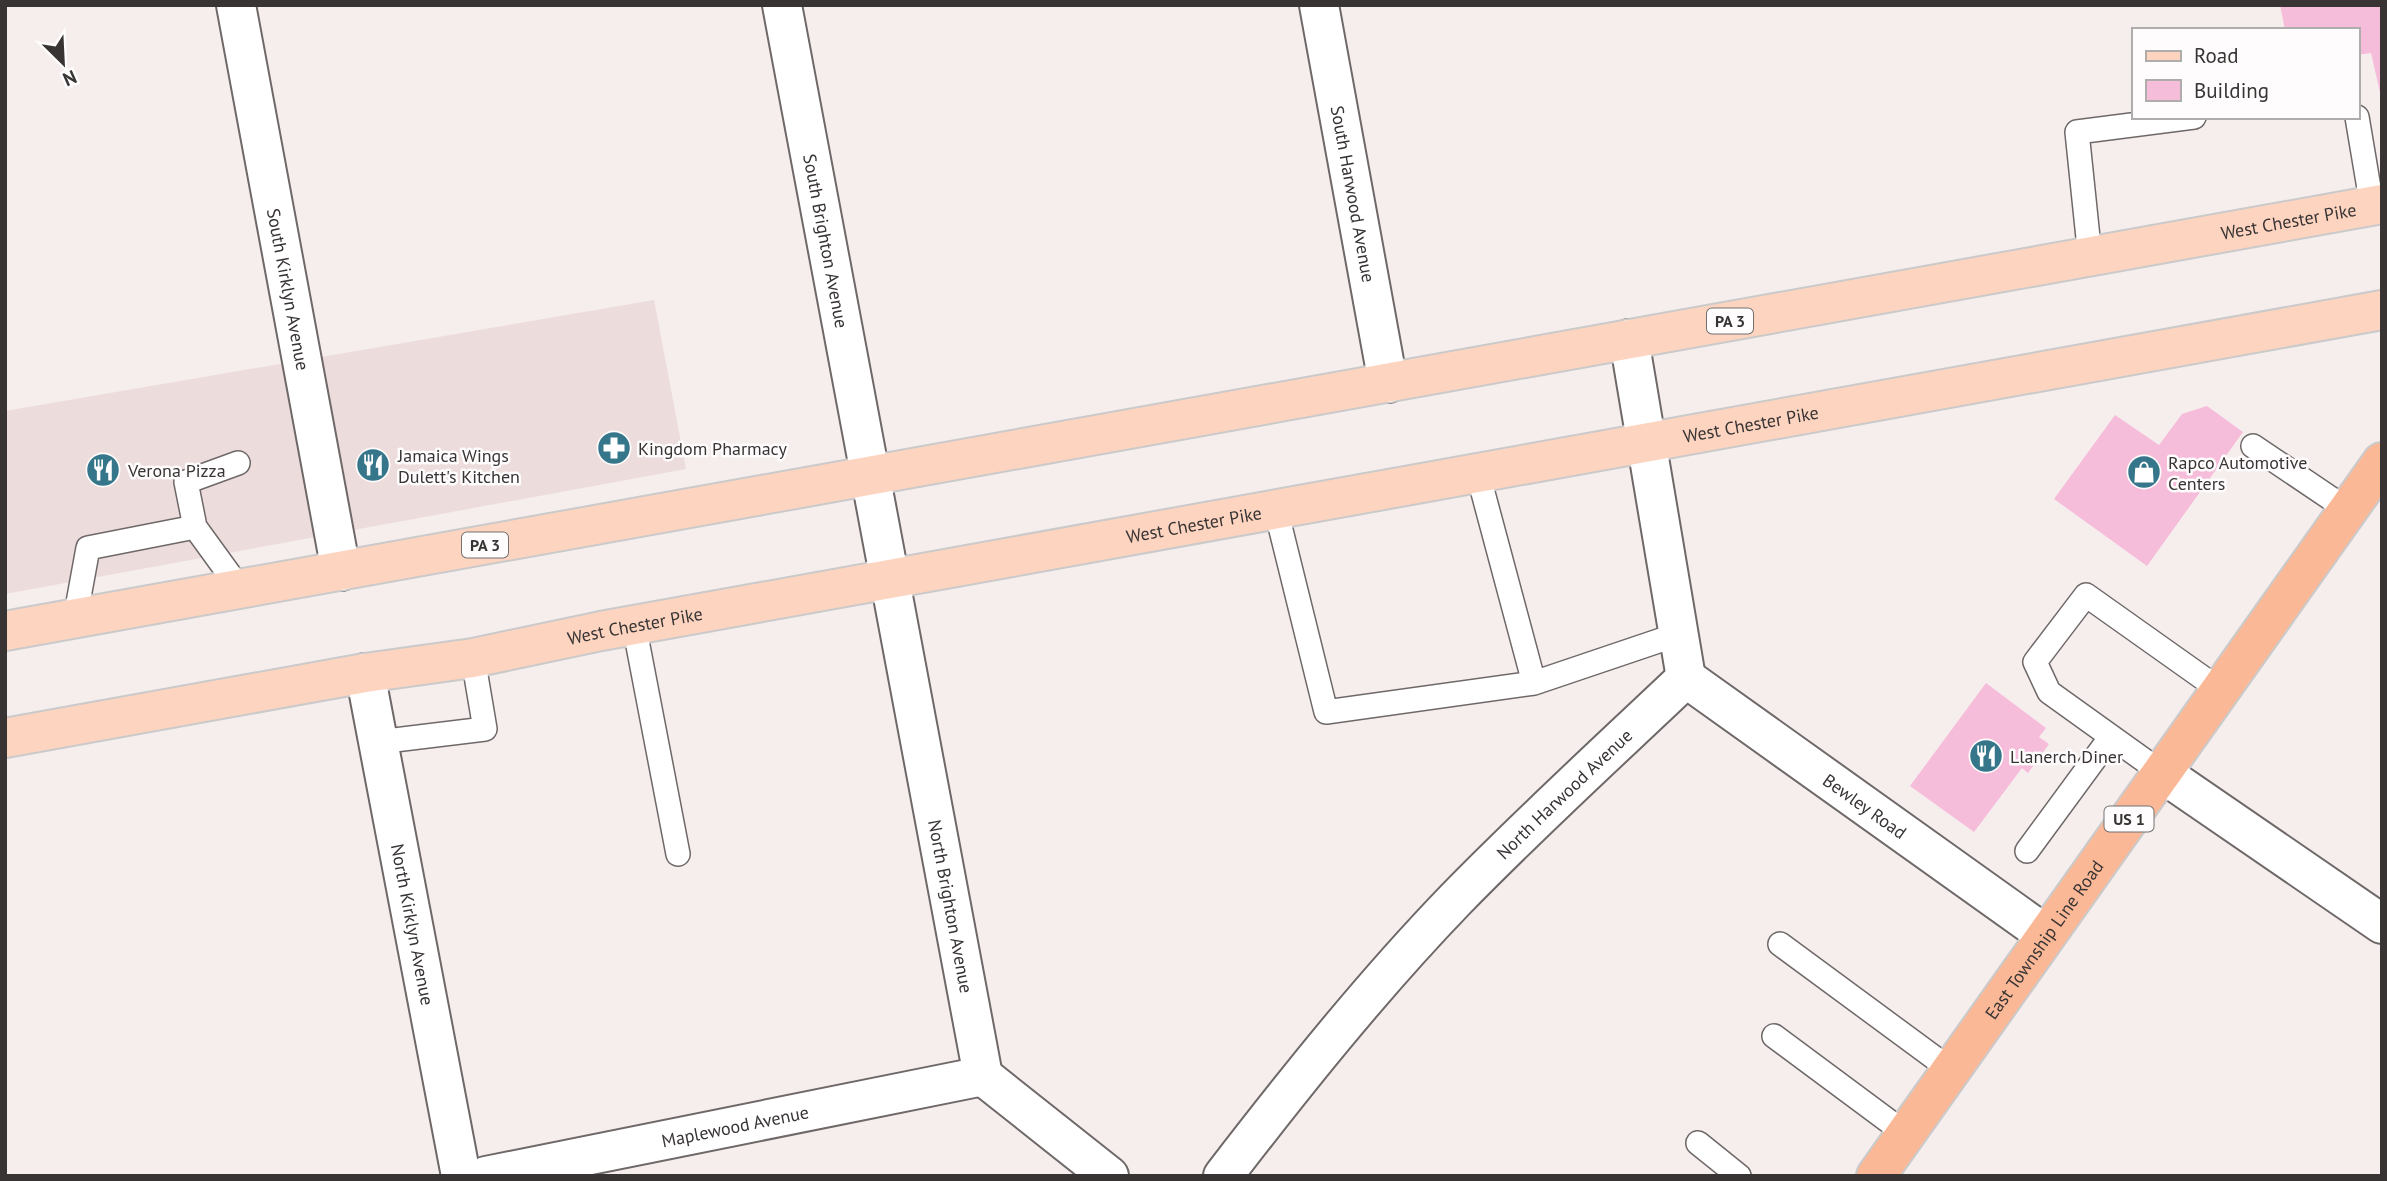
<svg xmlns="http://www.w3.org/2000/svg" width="2387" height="1181" font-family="'PT Sans',sans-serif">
<rect width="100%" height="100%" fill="#f6eded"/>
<path fill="#eddcdc" d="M654,300L686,469L5,594V411Z"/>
<path fill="#f6bddb" d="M2280,5H2382V101L2371,53L2357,55V30H2285Z
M2207,406L2243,432L2147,566L2054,499L2115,415L2159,445L2182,414Z
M1986,683L2046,728L2039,737L2049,744L2028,773L2022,768L1974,832L1910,786Z"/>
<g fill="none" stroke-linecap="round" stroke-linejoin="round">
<g stroke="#6f6868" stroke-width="26">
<path id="lane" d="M2357,117L2372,206
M2090,257L2077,132L2194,117
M2253,446L2348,510
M1276,510L1326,712L1534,683L1478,474
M195,527L186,482L238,463
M75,619L88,548L195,527L240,589
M634,625L678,854
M1534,683L1679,634
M378,742L485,729L473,658
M2162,773L2049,692L2035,662L2086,595L2220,690
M2027,851L2110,738
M1780,944L1951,1070
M1774,1036L1906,1134
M1698,1143L1739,1176"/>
</g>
<g stroke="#6f6868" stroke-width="42">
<g id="street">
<path id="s1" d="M236,5L341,571"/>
<path id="s2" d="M782,5L983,1076L1109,1176"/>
<path id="s3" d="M1319,5L1388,383"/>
<path d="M1629,339L1686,678"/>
<path id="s4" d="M365,673L461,1176"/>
<path id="s5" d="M1686,678L2046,935"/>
<path d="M2162,773L2382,924"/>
<path id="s6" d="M486,1176L983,1076"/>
<path id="s7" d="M1223,1176C1297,1080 1372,986 1456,899C1530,823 1609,751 1686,678"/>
</g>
</g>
<g stroke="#cbcaca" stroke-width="42">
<g id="primary">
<path id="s8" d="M5,631L2382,204"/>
<path id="s9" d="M5,738L365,673L473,658L601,631L2382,310"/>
</g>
</g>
<g stroke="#cbcaca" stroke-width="42">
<g id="highway">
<path id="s10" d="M1876,1176L2382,462"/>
</g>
</g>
<use href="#lane" stroke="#fff" stroke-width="23"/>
<use href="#street" stroke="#fff" stroke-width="38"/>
<use href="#primary" stroke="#fdd4c0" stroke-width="38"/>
<use href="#highway" stroke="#fbb896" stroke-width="38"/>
</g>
<defs>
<g id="pharmacy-disc" transform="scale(1.75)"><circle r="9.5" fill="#36768a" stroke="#fefcfc"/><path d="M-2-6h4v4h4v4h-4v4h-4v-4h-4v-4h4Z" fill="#fff"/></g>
<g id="restaurant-disc" transform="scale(1.75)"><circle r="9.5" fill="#36768a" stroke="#fefcfc"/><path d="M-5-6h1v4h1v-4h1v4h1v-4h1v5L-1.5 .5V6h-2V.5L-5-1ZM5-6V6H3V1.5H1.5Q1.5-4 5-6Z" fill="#fff"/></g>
<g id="shop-disc" transform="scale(1.75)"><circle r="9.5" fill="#36768a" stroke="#fefcfc"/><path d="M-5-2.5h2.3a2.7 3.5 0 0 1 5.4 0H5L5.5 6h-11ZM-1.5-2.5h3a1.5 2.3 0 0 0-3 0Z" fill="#fff"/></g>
</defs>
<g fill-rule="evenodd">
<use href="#pharmacy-disc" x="614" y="448"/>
<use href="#restaurant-disc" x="373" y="465"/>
<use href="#restaurant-disc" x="103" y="470"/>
<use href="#shop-disc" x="2144" y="472"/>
<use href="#restaurant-disc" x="1986" y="756"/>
</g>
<g text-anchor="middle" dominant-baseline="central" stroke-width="5" stroke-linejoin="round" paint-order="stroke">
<g fill="#fefcfc" stroke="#737070" stroke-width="2">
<rect x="1707" y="308.5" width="46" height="25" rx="5"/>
<rect x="462" y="532.5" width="46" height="25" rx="5"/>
<rect x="2104.5" y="806.5" width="49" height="25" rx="5"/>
</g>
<g font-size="16" font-weight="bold" fill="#383434">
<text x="1730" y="321">PA 3</text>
<text x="485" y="545">PA 3</text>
<text x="2129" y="819">US 1</text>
</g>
<g font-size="18" fill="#383434" stroke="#fefcfc">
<text stroke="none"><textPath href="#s3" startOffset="192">South Harwood Avenue</textPath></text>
<text stroke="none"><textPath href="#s8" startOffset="2320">West Chester Pike</textPath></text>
<text stroke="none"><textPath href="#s2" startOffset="240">South Brighton Avenue</textPath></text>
<text stroke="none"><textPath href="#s1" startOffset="289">South Kirklyn Avenue</textPath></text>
<text stroke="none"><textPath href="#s9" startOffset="1774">West Chester Pike</textPath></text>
<text stroke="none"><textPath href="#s9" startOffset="1208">West Chester Pike</textPath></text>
<text stroke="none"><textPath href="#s9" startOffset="640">West Chester Pike</textPath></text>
<text stroke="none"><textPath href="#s7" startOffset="513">North Harwood Avenue</textPath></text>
<text stroke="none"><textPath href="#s5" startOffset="220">Bewley Road</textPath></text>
<text stroke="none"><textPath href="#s2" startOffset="917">North Brighton Avenue</textPath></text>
<text stroke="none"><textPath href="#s4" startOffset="256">North Kirklyn Avenue</textPath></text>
<text stroke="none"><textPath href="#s10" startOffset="290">East Township Line Road</textPath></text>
<text stroke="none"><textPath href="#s6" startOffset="254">Maplewood Avenue</textPath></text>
</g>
<g font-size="18" fill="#383434" stroke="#fefcfc" text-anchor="start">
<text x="638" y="448">Kingdom Pharmacy</text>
<text x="398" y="455">Jamaica Wings<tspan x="398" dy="21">Dulett's Kitchen</tspan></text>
<text x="2168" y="462">Rapco Automotive<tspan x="2168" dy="21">Centers</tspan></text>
<text x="128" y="470">Verona Pizza</text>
<text x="2010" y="756">Llanerch Diner</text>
</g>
</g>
<rect width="2387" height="1181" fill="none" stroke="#383434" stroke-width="14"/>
<rect x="2132" y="28" width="228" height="91" fill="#fefcfc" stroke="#afacac" stroke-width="2"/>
<rect x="2146" y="51" width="35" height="10" fill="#fdd4c0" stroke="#afacac" stroke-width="2"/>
<text x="2194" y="63" font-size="21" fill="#383434">Road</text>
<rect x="2146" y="80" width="35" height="21" fill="#f6bddb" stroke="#afacac" stroke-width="2"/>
<text x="2194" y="98" font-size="21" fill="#383434">Building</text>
<g transform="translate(63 63) rotate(156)" stroke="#fefcfc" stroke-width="5" paint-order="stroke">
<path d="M0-5L12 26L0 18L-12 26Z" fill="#383434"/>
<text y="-10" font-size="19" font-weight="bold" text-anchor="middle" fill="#383434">N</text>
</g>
</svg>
